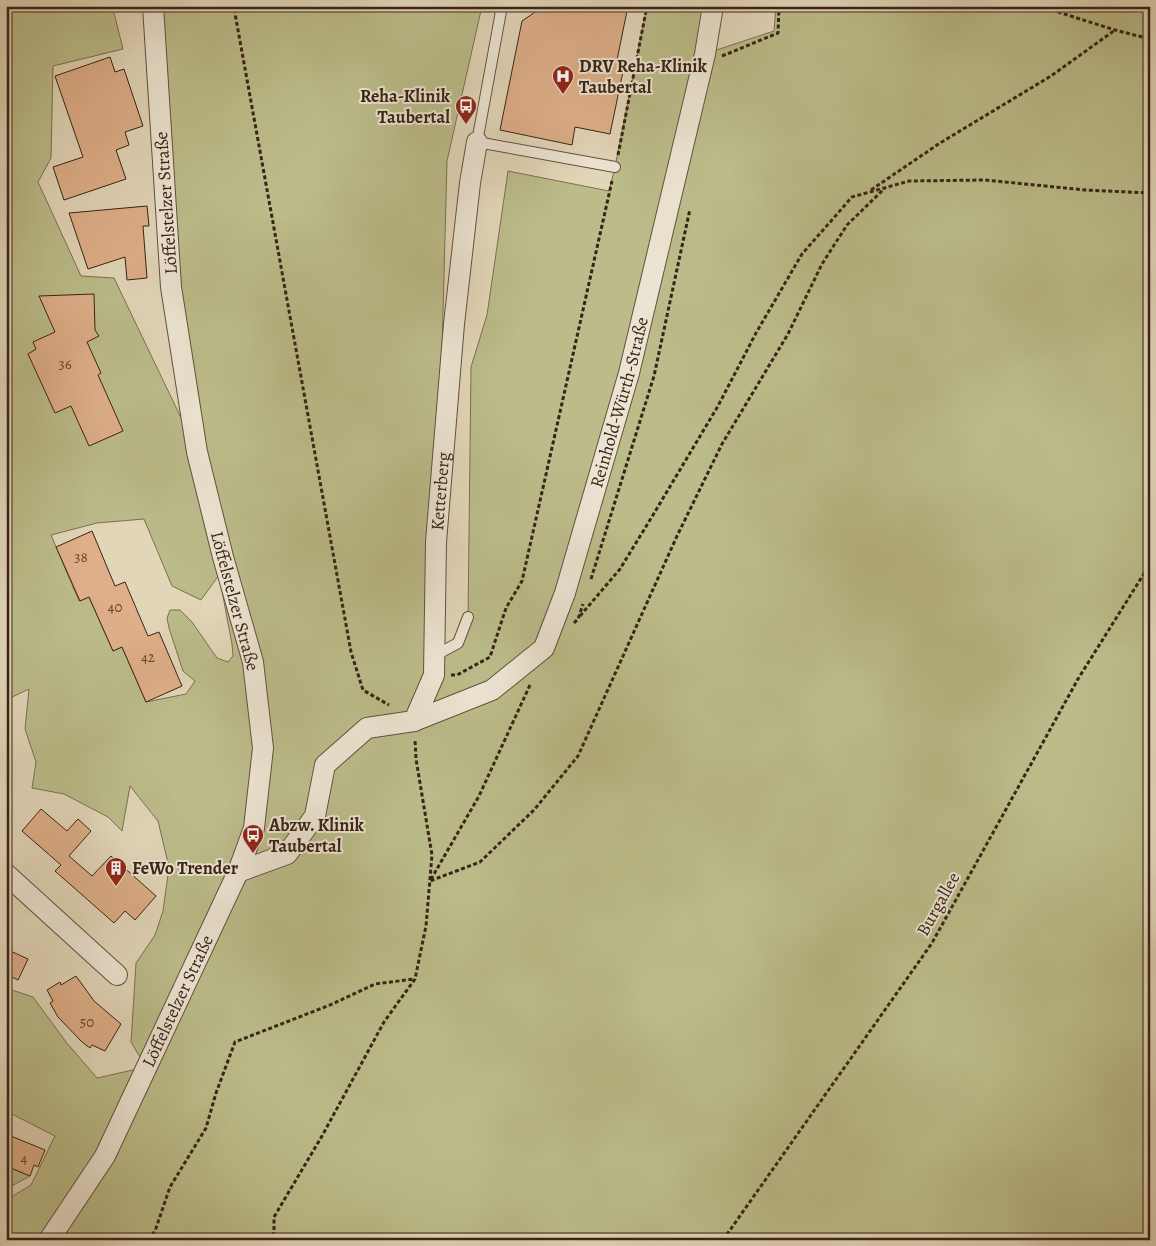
<svg xmlns="http://www.w3.org/2000/svg" width="1156" height="1246" font-family="Alegreya,serif">
<rect width="100%" height="100%" fill="#e2d6b9"/>
<filter id="stains"><feTurbulence type="fractalNoise" baseFrequency=".004" numOctaves="4"/><feColorMatrix values="0 0 0 0 .2 0 0 0 0 .09 0 0 0 0 .02 0 0 0 .5 -.17"/></filter>
<radialGradient id="worn" r=".72"><stop offset=".6" stop-color="#630" stop-opacity="0"/><stop offset="1" stop-color="#630" stop-opacity=".3"/></radialGradient>
<path fill="#bbbc8a" stroke="#7a7050" fill-rule="evenodd" d="M6,6H107L114,13L123,49L53,66L51,158L38,182L81,276L114,278L196,449L153,6H482L447,161L434,655L458,643L468,617L471,367L487,315L508,171L609,191L615,167L647,6H705L695,57L774,31L776,6H1150V1240H6V1200L31,1185L55,1136L6,1111V988L33,997L66,1042L97,1078L146,1067L131,1042L136,963L155,935L163,911L169,867L158,821L130,786L122,831L108,817L64,794L32,788L36,762L25,729L29,689L6,700ZM144,519L172,586L201,600L219,575L232,644L233,656L228,662L217,658L192,622L180,610H170L167,618L169,628L183,671L195,681L186,694L146,702L122,647L113,651L89,597L79,601L51,535L97,523Z
M6,1166L30,1176L6,1189Z"/>
<path fill="#deaf89" stroke="#392316" d="M544,6H628L617,60L625,62L610,134L575,127L572,145L500,130L522,21Z
M110,57L115,72L124,69L143,126L125,132L129,145L116,150L126,179L64,200L53,167L83,157L55,76Z
M147,206L149,226H143L147,278L127,280L125,257L88,269L69,213Z
M94,294L95,330L99,336L87,342L101,373L98,375L123,431L89,446L71,406L55,413L28,354L36,349L33,342L55,332L39,296Z
M92,531L115,586L125,582L148,636L159,632L182,686L146,702L122,647L113,651L89,597L80,601L56,547Z
M41,809L67,831L78,819L91,831L69,856L92,876L111,856L156,896L135,920L125,911L114,923L55,871L61,865L22,831Z
M6,949L28,959L18,980L6,974Z
M76,976L94,1001L121,1024L105,1051L92,1045L90,1048L82,1042L58,1017L50,1003L53,1001L47,990L60,982L61,985Z
M6,1134L45,1150L38,1167L34,1165L30,1176L6,1166Z"/>
<g fill="none" stroke-linecap="round" stroke-linejoin="round">
<g stroke="#63503f" stroke-width="12">
<path id="service" d="M502,6L477,142L615,167
M434,656L458,643L468,617"/>
</g>
<g stroke="#63503f" stroke-width="22">
<g id="minor">
<path id="s1" d="M414,721L492,690L544,648L565,593L629,373L705,54L713,6"/>
<path id="s2" d="M238,872L287,854L315,816L325,765L367,728L414,721L434,675L436,542L454,324L470,183L477,142"/>
<path d="M6,874L117,975"/>
<path id="s3" d="M49,1240L105,1156L238,872L254,828L263,748L253,662L223,557L197,452L171,287L153,6"/>
</g>
</g>
<path stroke="#392316" stroke-width="3" stroke-dasharray="4 2.5" stroke-linecap="butt" d="M229,6L234,8L351,652L363,690L389,705
M1039,6L1115,30L1150,39
M722,56L778,33L779,6
M618,155L647,6
M871,190L940,143L1051,76L1115,30
M591,579L654,376L690,209
M580,616L620,569L653,515L718,406L756,333L802,254L852,197L909,181L985,180L1085,190L1150,193
M574,623L578,619L583,604
M451,675H457L490,657L506,608L522,581L612,181
M530,685L479,796L430,881L480,862L534,810L578,756L677,536L722,444L788,334L822,264L847,225L886,187
M148,1240L155,1231L170,1187L206,1128L216,1093L235,1042L330,1005L375,984L414,979
M267,1240L274,1233V1217L322,1136L384,1022L415,979L426,926L432,855L416,759L415,739
M723,1240L932,943L1078,679L1150,564"/>
<use href="#service" stroke="#ece4d2" stroke-width="10"/>
<use href="#minor" stroke="#ece4d2" stroke-width="20"/>
</g>
<defs>
<g id="hospital-pin" transform="scale(1.125)"><path d="M0 17L-7.5 6A9.5 9.5 0 1 1 7.5 6Z" fill="#8f2418" stroke="#ece4d2"/><path d="M-5-5h3v3.5h4V-5h3V5h-3V1.5h-4V5h-3Z" fill="#fff"/></g>
<g id="bus-pin" transform="scale(1.125)"><path d="M0 17L-7.5 6A9.5 9.5 0 1 1 7.5 6Z" fill="#8f2418" stroke="#ece4d2"/><path d="M-5-6H5V4H4V6H2V4H-2V6H-4V4H-5ZM-3.5-4V0h7V-4ZM-3.5 1.2v1.5H-2V1.2ZM2 1.2v1.5H3.5V1.2Z" fill="#fff"/></g>
<g id="building-pin" transform="scale(1.125)"><path d="M0 17L-7.5 6A9.5 9.5 0 1 1 7.5 6Z" fill="#8f2418" stroke="#ece4d2"/><path d="M-4-6H4V6H1V3H-1V6H-4ZM-2.5-4.3h1.7v1.8h-1.7ZM.8-4.3h1.7v1.8H.8ZM-2.5-1h1.7V.8h-1.7ZM.8-1h1.7V.8H.8Z" fill="#fff"/></g>
</defs>
<g fill-rule="evenodd">
<use href="#hospital-pin" x="563" y="76"/>
<use href="#bus-pin" x="466" y="106"/>
<use href="#bus-pin" x="253" y="835"/>
<use href="#building-pin" x="116" y="868"/>
</g>
<g text-anchor="middle" dominant-baseline="central" stroke-width="4" stroke-linejoin="round" paint-order="stroke">
<g font-size="15" fill="#624633">
<text x="65" y="364">36</text>
<text x="81" y="557">38</text>
<text x="115" y="607">40</text>
<text x="148" y="657">42</text>
<text x="87" y="1022">50</text>
<text x="24" y="1158">4</text>
</g>
<g font-size="18" font-weight="bold" fill="#392316" stroke="#ece4d2" text-anchor="start">
<text x="579" y="66">DRV Reha-Klinik<tspan x="579" dy="21">Taubertal</tspan></text>
<text x="450" y="96" text-anchor="end">Reha-Klinik<tspan x="450" dy="21">Taubertal</tspan></text>
<text x="269" y="825">Abzw. Klinik<tspan x="269" dy="21">Taubertal</tspan></text>
<text x="132" y="868">FeWo Trender</text>
</g>
<g font-size="18" fill="#392316" stroke="#ece4d2">
<text transform="translate(166 203) rotate(-94)">Löffelstelzer Straße</text>
<text stroke="none"><textPath href="#s1" startOffset="408">Reinhold-Würth-Straße</textPath></text>
<text stroke="none"><textPath href="#s2" startOffset="489">Ketterberg</textPath></text>
<text transform="translate(235 601) rotate(75)">Löffelstelzer Straße</text>
<text transform="translate(938 904) rotate(-61)">Burgallee</text>
<text stroke="none"><textPath href="#s3" startOffset="272">Löffelstelzer Straße</textPath></text>
</g>
</g>
<rect width="1156" height="1246" fill="none" stroke="#e2d6b9" stroke-width="25"/>
<rect x="8" y="8" width="1141" height="1231" fill="none" stroke="#392316" stroke-width="2.5"/>
<rect x="12" y="12" width="1131" height="1221" fill="none" stroke="#392316"/>
<rect width="100%" height="100%" filter="url(#stains)"/>
<rect width="100%" height="100%" fill="url(#worn)"/>
</svg>
